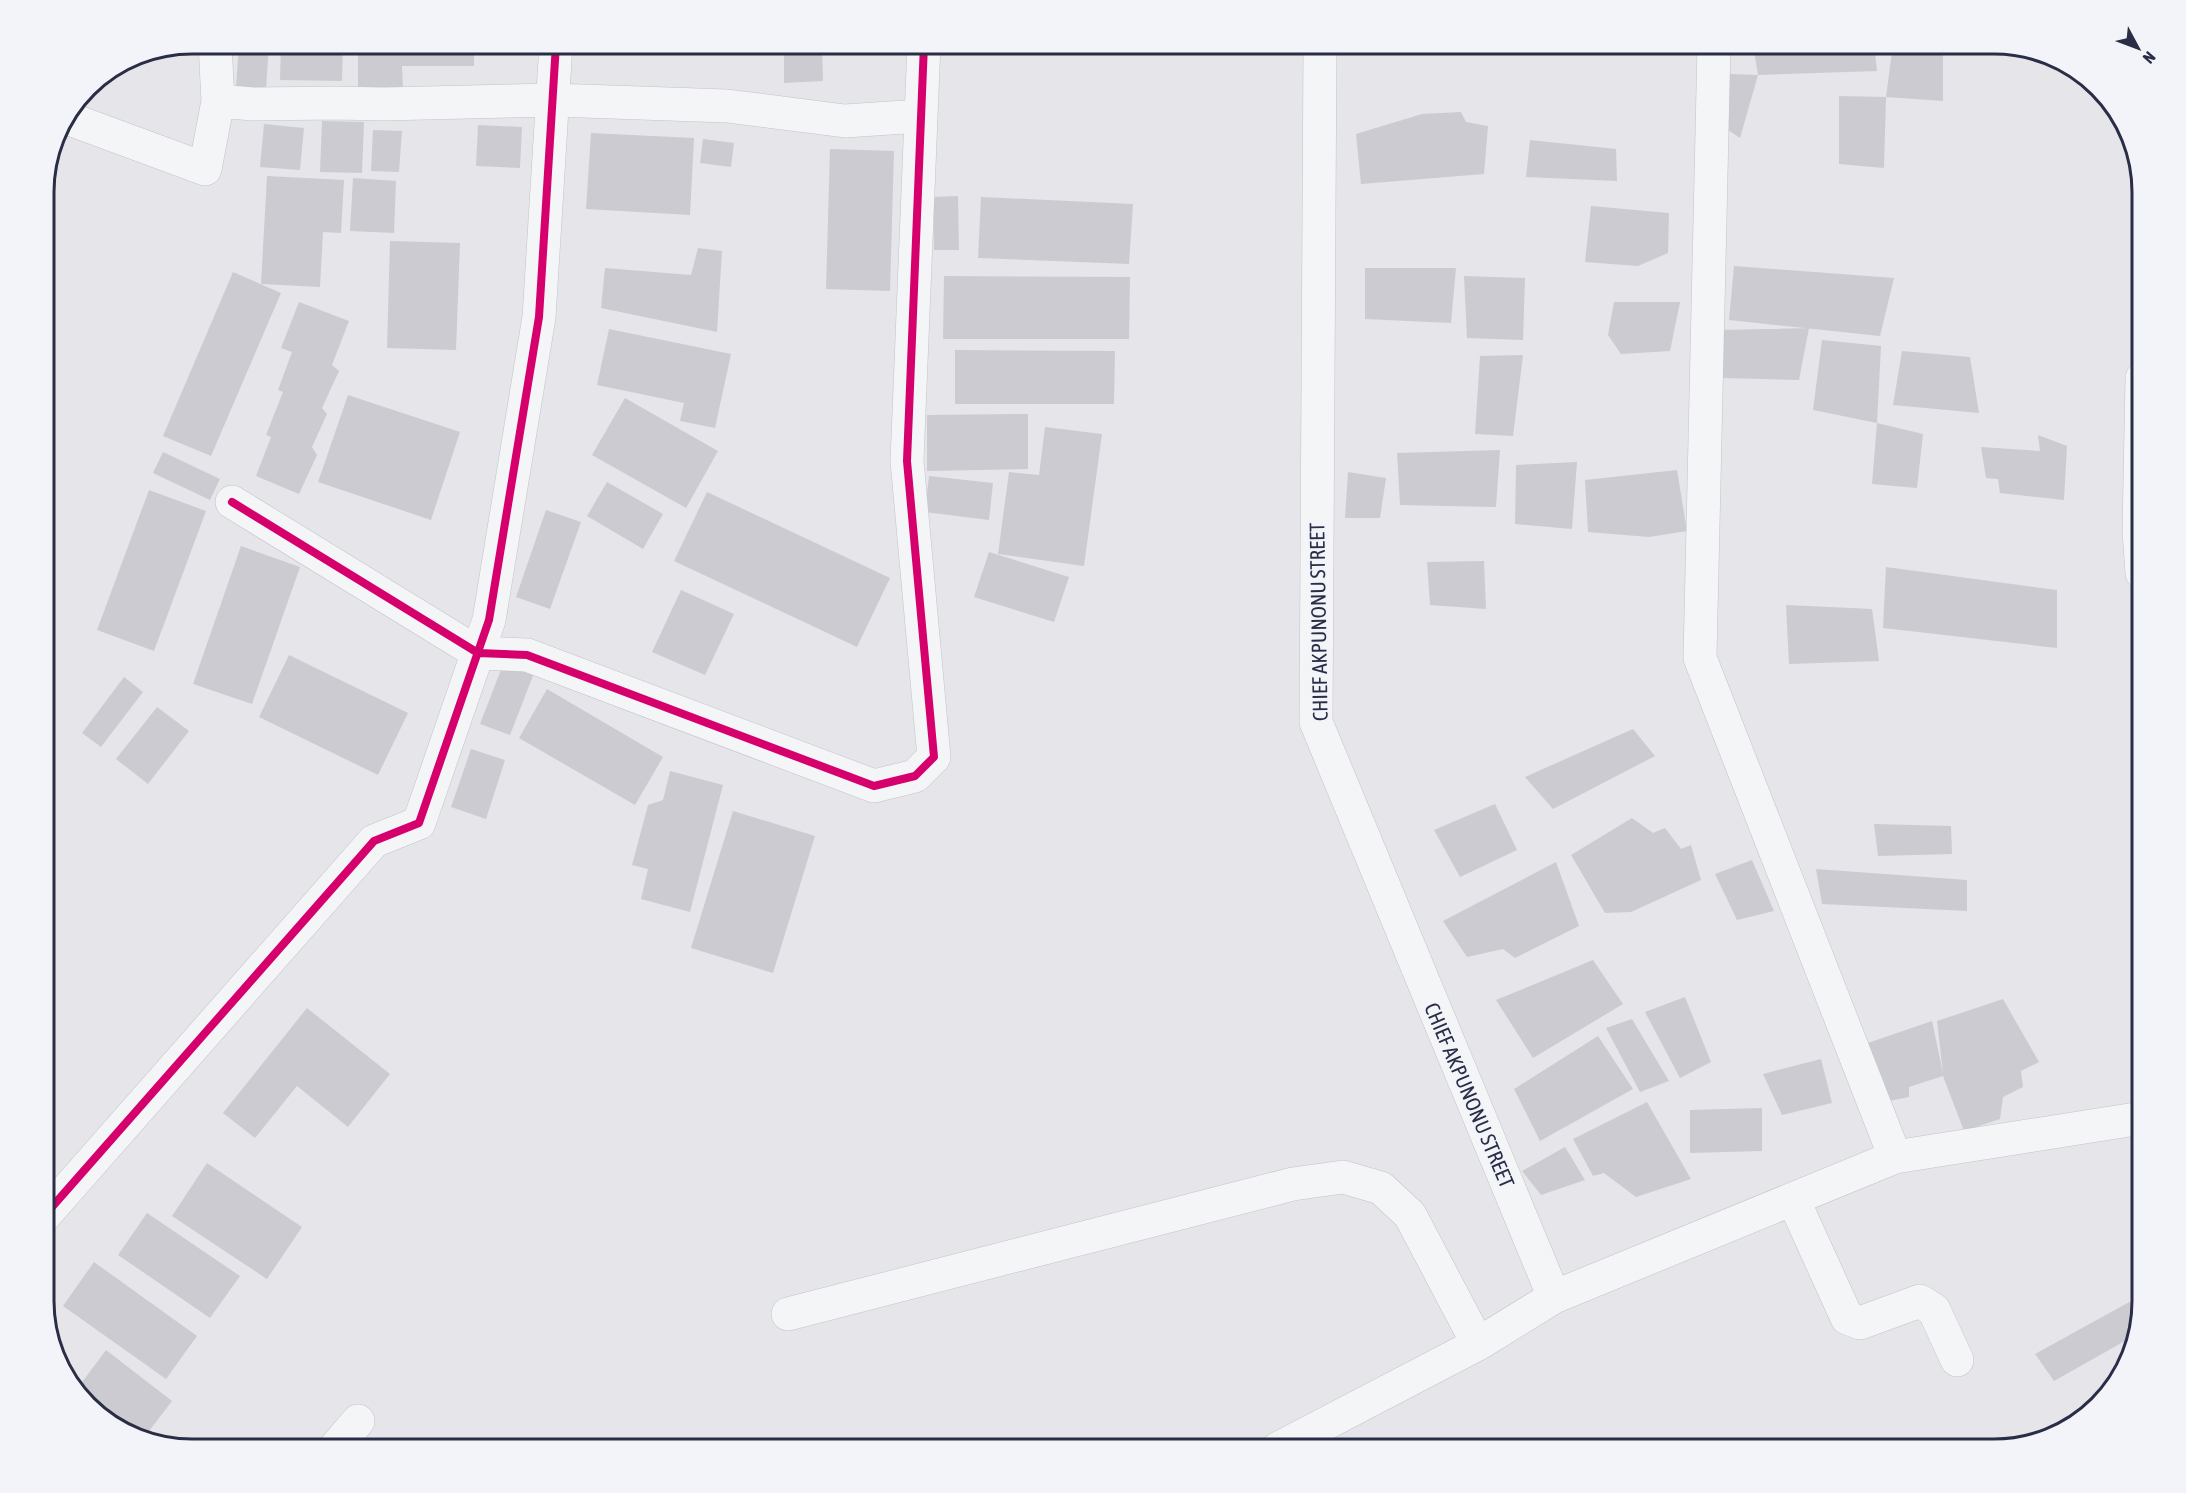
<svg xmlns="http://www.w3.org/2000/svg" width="2186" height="1493" font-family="'Asap Condensed',sans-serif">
<rect width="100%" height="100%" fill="#e5e5ea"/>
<path fill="#cbcbd1" d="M239,44H269L266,89L236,87Z
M281,44H343L342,81L280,80Z
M367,44H474V66H402L403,89L358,88V52L367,50Z
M784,44H822L823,81L784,83Z
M1134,44H1215L1214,49L1134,45Z
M1539,44H1664L1663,54L1540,50Z
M1753,44H1874L1877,71L1758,75Z
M1920,44H1943V101L1886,97L1892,51Z
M1730,74L1758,75L1740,138L1725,128Z
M1839,96L1886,97L1884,168L1839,164Z
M1461,112L1466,122L1488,126L1484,174L1361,184L1356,134L1422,114Z
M322,121L364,122L362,173L320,172Z
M264,124L304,128L300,170L260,167Z
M478,125L522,127L520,168L476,166Z
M373,130L402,131L399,172L371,171Z
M591,133L694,138L690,215L586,209Z
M703,139L734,143L731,167L700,163Z
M1530,140L1616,149L1617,181L1526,177Z
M830,149L894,151L890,291L826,289Z
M267,176L344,180L341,233L323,232L320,287L261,284Z
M353,178L396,181L394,233L350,231Z
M958,196L959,250H934L933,197Z
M981,197L1133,204L1129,264L978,258Z
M1591,206L1669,213L1668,253L1638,266L1585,262Z
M390,241L460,243L456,350L387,348Z
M698,248L722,251L717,332L601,308L605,268L691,275Z
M1734,266L1894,278L1880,336L1729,320Z
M1365,268H1456L1451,323L1365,319Z
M233,272L281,293L211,456L163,436Z
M944,276L1130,277L1129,339H943Z
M1464,276L1525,278L1523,340L1467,338Z
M299,302L349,321L332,365L339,371L322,408L327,414L312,447L317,455L299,494L256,476L271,437L266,435L283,392L278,390L292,352L281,348Z
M1614,302H1680L1670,351L1621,354L1608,335Z
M1809,328L1799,380L1723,378L1719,330Z
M609,329L731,354L715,428L680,421L684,403L597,385Z
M1822,340L1881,346L1877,423L1813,410Z
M955,350L1115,351L1114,404H955Z
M1902,351L1970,357L1979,413L1893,405Z
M1523,355L1513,436L1475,434L1480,356Z
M348,395L460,432L431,520L318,482Z
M625,398L718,451L686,508L592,455Z
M1028,414V469L927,471V415Z
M1877,423L1923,434L1917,488L1872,484Z
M1045,427L1102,434L1084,566L998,554L1009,472L1039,475Z
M2038,435L2067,446L2064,500L2000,493L1998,479L1986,478L1981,447L2040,451Z
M1500,450L1496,507L1400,505L1397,453Z
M163,452L220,479L210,500L153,473Z
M1577,462L1572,529L1515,524L1516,465Z
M1677,470L1687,531L1649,537L1588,532L1585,480Z
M1348,472L1386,478L1380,518H1345Z
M929,476L993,483L989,520L925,512Z
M607,482L663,514L643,549L587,516Z
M149,490L206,511L154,651L97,630Z
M707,492L890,578L857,647L674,561Z
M546,510L581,522L550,609L516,597Z
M241,546L300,567L252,704L193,684Z
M989,552L1069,577L1054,622L974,597Z
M1484,561L1486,609L1430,605L1427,562Z
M1886,567L2057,590V648L1883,628Z
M681,590L734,614L705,675L652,652Z
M1786,605L1872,609L1879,661L1789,664Z
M289,655L408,713L378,775L259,717Z
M504,662L534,673L510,735L480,724Z
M124,677L143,692L101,747L82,733Z
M547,689L663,757L635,805L519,738Z
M157,707L189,731L148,784L116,759Z
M1633,729L1655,756L1553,809L1525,777Z
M471,749L505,760L486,819L451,807Z
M670,771L723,785L690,912L641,899L648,869L632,865L648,805L663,800Z
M1495,804L1517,850L1460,877L1434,830Z
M733,811L815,836L773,973L691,948Z
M1632,818L1653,833L1665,828L1681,849L1691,845L1701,880L1631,912L1605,913L1571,855Z
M1874,824L1951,826L1952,854L1878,856Z
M1752,860L1774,911L1737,920L1715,874Z
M1556,862L1579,926L1515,958L1503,949L1467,957L1443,921Z
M1816,869L1967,880V911L1822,904Z
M1593,960L1623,1004L1533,1058L1496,1000Z
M1685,997L1711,1062L1680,1078L1645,1012Z
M2003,999L2039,1062L2021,1071L2023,1087L2003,1097L2000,1119L1964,1131L1943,1076L1909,1087V1097L1884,1102L1862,1045L1932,1021L1943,1073L1937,1021Z
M307,1008L390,1074L348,1127L297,1086L255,1138L223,1113Z
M1632,1019L1669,1081L1640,1092L1606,1028Z
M1598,1036L1633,1089L1540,1141L1514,1089Z
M1821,1059L1832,1103L1782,1115L1763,1074Z
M1647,1102L1691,1179L1636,1197L1604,1173L1593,1176L1573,1139Z
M1762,1108V1151L1690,1153V1110Z
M1565,1147L1585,1180L1541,1195L1522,1171Z
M207,1163L302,1227L267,1279L172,1216Z
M147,1213L240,1276L210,1318L118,1255Z
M94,1262L197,1336L166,1379L63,1306Z
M2142,1295L2132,1337L2054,1381L2035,1354Z
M106,1350L172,1401L146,1435L109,1424L77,1389Z"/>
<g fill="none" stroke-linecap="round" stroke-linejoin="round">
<g stroke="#c3c3c8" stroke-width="34">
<path id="minor" d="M215,44L218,101L253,104L335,103L384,104L553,100L727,106L845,121L920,116
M1320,44L1316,722L1554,1297
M1714,44L1700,658L1895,1157
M67,118L205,169L218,101
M2142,378L2139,531L2142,573
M232,502L478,653L527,655L874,786L915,776L934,757L907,461L924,44
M1793,1199L1847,1318L1860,1323L1920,1301L1934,1310L1957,1360
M44,1216L374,841L419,823L489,620L539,317L556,44
M788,1314L1293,1184L1343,1177L1381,1188L1410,1215L1478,1344
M334,1449L358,1421
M1277,1449L1478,1344L1554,1297L1895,1157L2142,1118"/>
</g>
<use href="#minor" stroke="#f4f5f7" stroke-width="33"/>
<g stroke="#f3f4f9" stroke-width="11">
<path id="cycleway" d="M232,502L478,653L527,655L874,786L915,776L934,757L907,461L924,44
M44,1216L374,841L419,823L489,620L539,317L556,44"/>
</g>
<use href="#cycleway" stroke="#d6006c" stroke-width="8"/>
</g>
<g text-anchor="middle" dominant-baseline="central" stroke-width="4.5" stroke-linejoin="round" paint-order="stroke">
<g font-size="21" fill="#292d46" stroke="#f3f4f9">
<text transform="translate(1318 622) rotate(-91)">CHIEF AKPUNONU STREET</text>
<text transform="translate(1470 1095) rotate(67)">CHIEF AKPUNONU STREET</text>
</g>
</g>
<path d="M0 0H2186V1493H0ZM192 54H1994A138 138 0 0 1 2132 192V1301A138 138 0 0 1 1994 1439H192A138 138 0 0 1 54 1301V192A138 138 0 0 1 192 54Z" fill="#f3f4f9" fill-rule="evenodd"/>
<path fill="none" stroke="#292d46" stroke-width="3" d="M192 54H1994A138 138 0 0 1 2132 192V1301A138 138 0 0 1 1994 1439H192A138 138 0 0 1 54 1301V192A138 138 0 0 1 192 54Z"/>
<g transform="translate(2138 48) rotate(131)" stroke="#f3f4f9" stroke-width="4.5" paint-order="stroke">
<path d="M0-4.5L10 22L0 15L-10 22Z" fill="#292d46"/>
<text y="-9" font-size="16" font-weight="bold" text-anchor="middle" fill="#292d46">N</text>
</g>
</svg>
